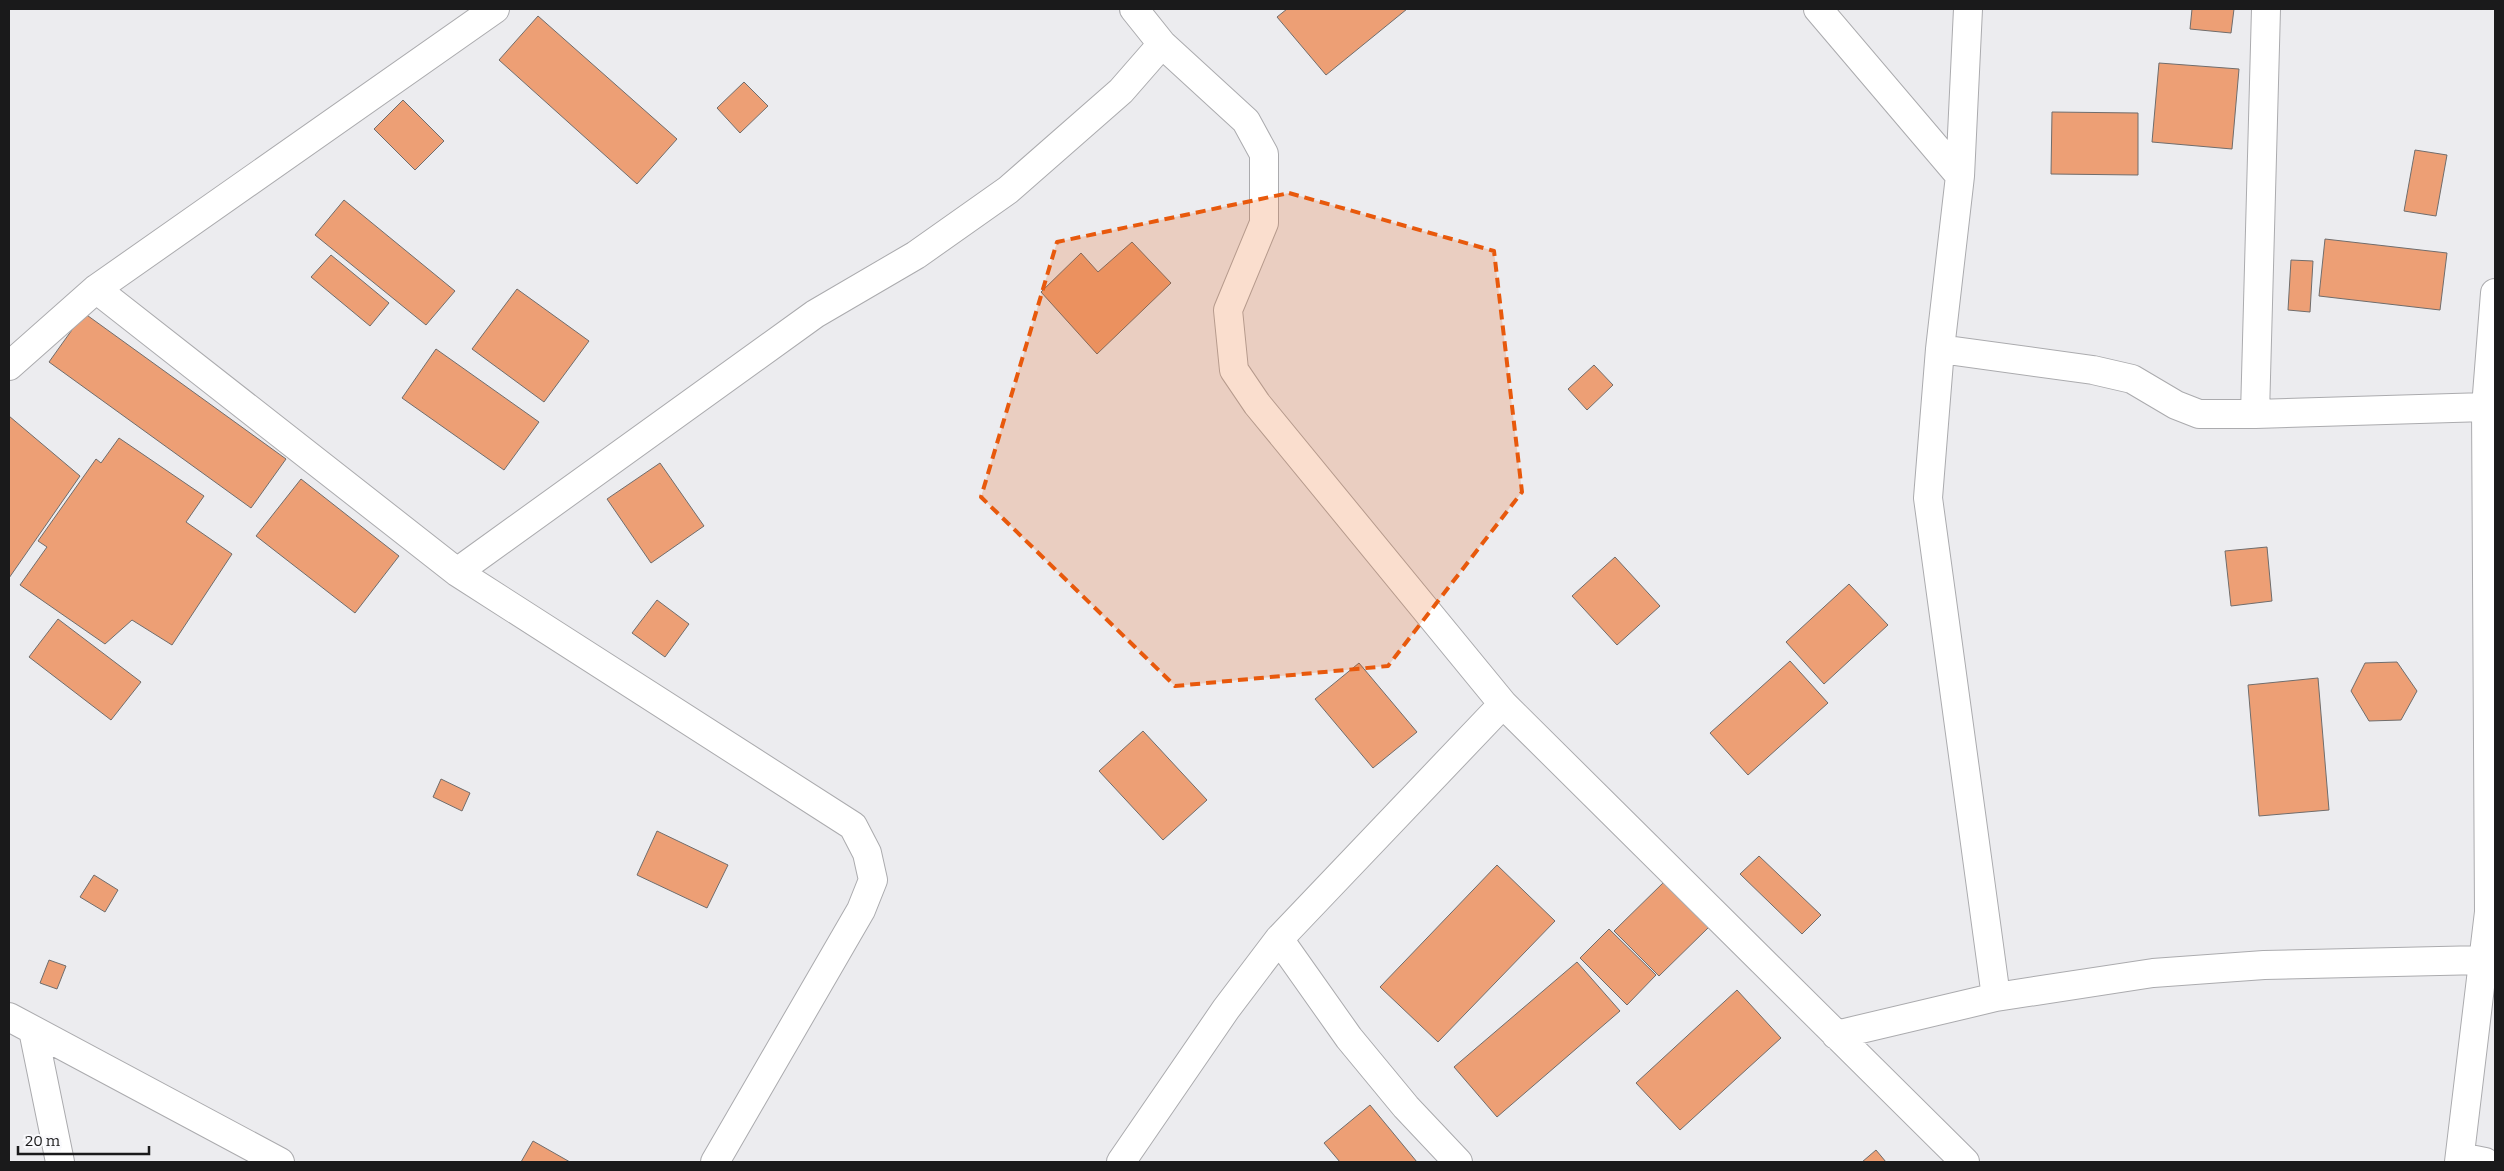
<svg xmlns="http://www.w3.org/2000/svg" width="2504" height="1171" font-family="Bitter,serif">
<rect width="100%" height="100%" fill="#ececef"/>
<path fill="#ed9f75" stroke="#706d6c" d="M1287,9H1407L1326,75L1277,17Z
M2192,9H2234L2231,33L2190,29Z
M538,16L677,139L637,184L499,60Z
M2159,63L2239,69L2232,149L2152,142Z
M744,82L768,106L740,133L717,108Z
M403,100L444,141L415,170L374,129Z
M2052,112L2138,113V175L2051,174Z
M2415,150L2447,155L2436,216L2404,211Z
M344,200L455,291L426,325L315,235Z
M2325,239L2447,253L2440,310L2319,296Z
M1132,242L1171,283L1097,354L1041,292L1081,253L1098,272Z
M331,255L389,303L370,326L311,277Z
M2291,260L2313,261L2310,312L2288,310Z
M517,289L589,341L544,402L472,349Z
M84,313L286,459L251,508L49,362Z
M436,349L539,422L504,470L402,398Z
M1594,365L1613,385L1587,410L1568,389Z
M9,416L80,476L9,578Z
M119,438L204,496L186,522L232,554L172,645L132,620L105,644L20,585L47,547L38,541L96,459L101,463Z
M660,463L704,526L651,563L607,499Z
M301,479L399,556L355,613L256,536Z
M2267,547L2272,601L2231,606L2225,551Z
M1615,557L1660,606L1617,645L1572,596Z
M1849,584L1888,625L1824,684L1786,642Z
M657,600L689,624L665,657L632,633Z
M58,619L141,682L111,720L29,657Z
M1790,661L1828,703L1748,775L1710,733Z
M2397,662L2417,691L2401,720L2369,721L2351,691L2365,663Z
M1359,663L1417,732L1373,768L1315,699Z
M2318,678L2329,810L2259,816L2248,685Z
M1143,731L1207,800L1163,840L1099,771Z
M441,779L470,793L462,811L433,797Z
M657,831L728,865L707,908L637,875Z
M1759,856L1821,915L1802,934L1740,874Z
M1497,865L1555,921L1438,1042L1380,987Z
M94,875L118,890L105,912L80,897Z
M1664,882L1709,927L1659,976L1614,931Z
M1609,929L1656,975L1627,1005L1580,958Z
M49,960L66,966L57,989L40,983Z
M1577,962L1620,1011L1497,1117L1454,1067Z
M1737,990L1781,1038L1680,1130L1636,1083Z
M1370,1105L1417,1162H1340L1324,1143Z
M533,1141L570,1162H521Z
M1876,1150L1886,1162H1862Z"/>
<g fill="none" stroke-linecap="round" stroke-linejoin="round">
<g stroke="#ababae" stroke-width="30">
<path id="minor" d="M1134,9L1162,44L1246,121L1264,154V223L1228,310L1234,370L1257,404L1503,704L1965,1162
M1818,9L1960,176
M1968,9L1960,176L1940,349L1928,498L1996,997
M96,289L457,572L853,826L867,853L873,880L861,910L715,1162
M1940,349L2093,370L2132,379L2176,405L2199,414H2255L2486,407
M9,366L96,289L495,9
M2255,414L2266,9
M457,572L815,314L916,255L1008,190L1121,91L1162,44
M1279,939L1349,1038L1406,1107L1458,1162
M9,1017L280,1162
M33,1030L60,1162
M1836,1035L1996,997L2153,973L2264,965L2483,960
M2460,1157L2485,1162
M1121,1162L1226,1009L1279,939L1503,704
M2459,1162L2489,912L2486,407L2495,293"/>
</g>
<use href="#minor" stroke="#fff" stroke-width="28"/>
</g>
<path fill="#e8590c" fill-opacity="0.2" stroke="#e8590c" stroke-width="4" stroke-dasharray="10 6" stroke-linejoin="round" d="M1289,193L1494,251L1522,492L1388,666L1175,686L981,497L1057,242Z"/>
<rect width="2504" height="1171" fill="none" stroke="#1a1a1b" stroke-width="20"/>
<path d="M18 1146v8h131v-8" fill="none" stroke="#1a1a1b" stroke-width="2.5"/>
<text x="25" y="1146" font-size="15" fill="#1a1a1b" stroke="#f9f9fc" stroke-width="4" paint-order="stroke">20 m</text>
</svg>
